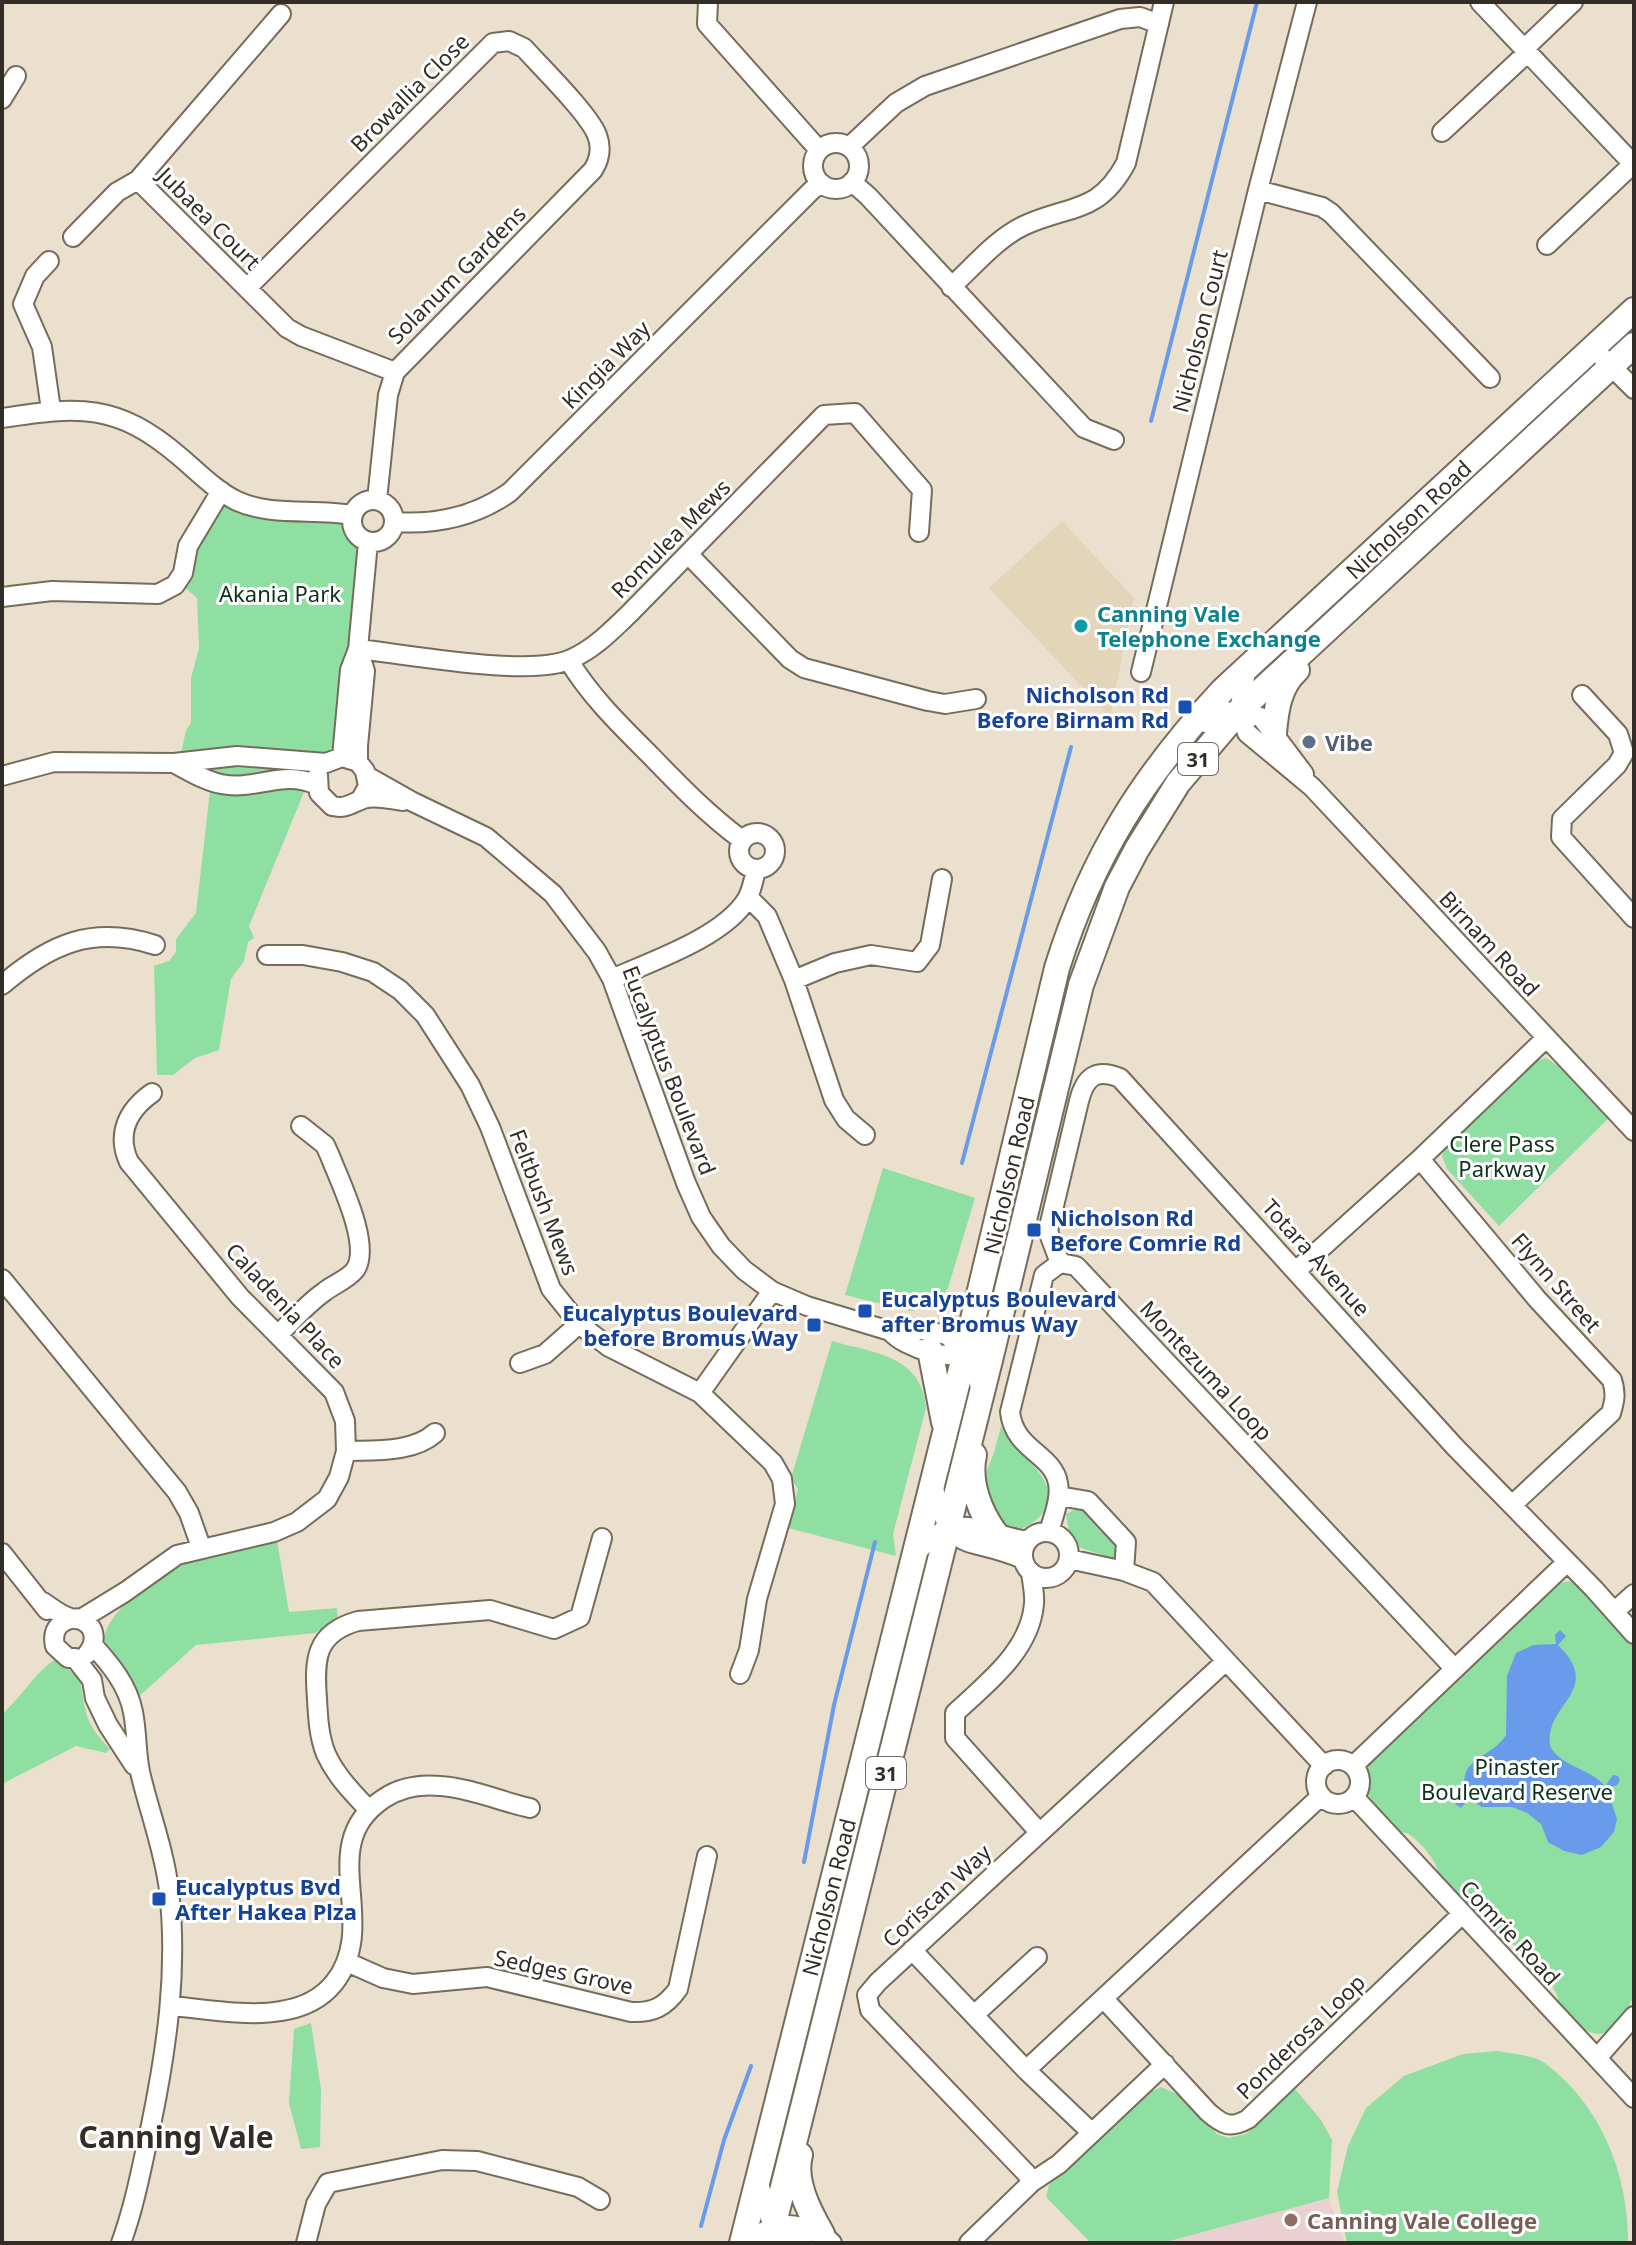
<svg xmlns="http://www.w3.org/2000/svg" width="1636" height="2245" font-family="'Noto Sans',sans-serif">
<rect width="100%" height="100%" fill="#ebe0cd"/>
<path fill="#e3d5ba" d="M1062,521L1134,598L1110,717L989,588Z"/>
<path fill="#ebd0d2" d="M1329,2198L1344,2243H1162L1163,2242Z"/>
<path fill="#8fdea2" d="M219,494L351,522L355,535L366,544L341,755L181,754L186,730L191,723V678L199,648L197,598L182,585Z
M197,765L282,770L311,775L249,926L254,938L248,942L244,961L231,979L219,1050L195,1058L173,1075H157L154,966L169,961L176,952V939L196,913L210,791Z
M1546,1058L1562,1068L1609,1118L1499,1226L1447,1169L1442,1156L1444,1144L1532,1062Z
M883,1168L975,1198L948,1288L935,1306L911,1311L845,1295Z
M832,1341C873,1353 922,1355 926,1408L893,1534L896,1556L788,1528L798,1489L791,1478Z
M1001,1426C1014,1456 1080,1489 1032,1523C1023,1530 1012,1531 1002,1526L982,1482L994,1453Z
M1076,1509L1084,1510L1094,1519C1096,1532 1110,1537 1120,1546L1118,1560L1081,1548L1070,1539L1066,1514Z
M277,1540L289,1612L337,1608L338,1620L315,1633L196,1645L136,1699C126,1685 111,1668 105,1652C100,1638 108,1624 117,1613C159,1560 215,1555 277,1540Z
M1569,1581L1579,1585L1627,1633L1634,1644V1994C1617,2042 1589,2048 1560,2004C1554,1995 1561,2003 1556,1993C1552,1982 1523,1953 1514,1945C1509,1942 1508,1943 1502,1942L1439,1874C1436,1860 1422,1844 1410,1835C1407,1832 1402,1833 1399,1831C1394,1828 1389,1821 1385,1817C1367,1797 1357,1782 1372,1756L1556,1584Z
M56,1659L80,1679C86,1714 84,1722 110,1749L106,1753L76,1746L2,1784V1714C21,1698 35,1672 56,1659Z
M311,2023L321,2090L320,2147L301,2149L289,2103L294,2029Z
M1498,2051C1512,2054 1535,2055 1546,2064C1601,2105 1629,2176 1628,2243H1347L1337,2192L1348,2146L1366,2108L1404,2076L1463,2054Z
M1161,2087L1179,2095L1217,2134L1228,2138L1246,2134L1295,2089L1321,2120L1332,2140L1329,2198L1162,2243H1091L1046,2197L1049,2185L1146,2094Z"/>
<path fill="#699bea" d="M1560,1630L1566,1636L1558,1645C1605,1691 1544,1703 1550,1746C1561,1767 1590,1768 1605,1786L1613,1775L1618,1776L1620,1780L1617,1785L1607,1789L1617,1819L1614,1832L1601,1847L1582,1855L1564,1851L1548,1842L1541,1824L1527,1813L1512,1807H1482L1469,1799L1461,1808L1455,1804L1457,1799L1467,1796C1454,1758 1490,1760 1506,1735L1507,1676L1516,1653L1533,1645L1556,1644L1555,1635Z"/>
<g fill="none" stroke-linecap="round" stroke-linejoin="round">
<path stroke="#699bea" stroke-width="4" d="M1151,421L1257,2
M962,1163L1071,747
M804,1862L834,1705L875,1542
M701,2226L724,2140L751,2066"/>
<g stroke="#756c5b" stroke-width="22">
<path id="minor" d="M708,2L707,24L819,150
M1480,2L1634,165
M281,14L138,180L287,328L301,336L395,372
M1524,49L1573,2
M2,99L16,76
M1442,132L1528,52
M813 166a23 23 0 1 1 46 0a23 23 0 1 1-46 0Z
M849,147L896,103L925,86L1120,19L1140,17L1159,24
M852,182L868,196L1084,428L1114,440
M1258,190L1322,207L1331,213L1490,378
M73,237L117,192L138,180
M1547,245L1633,164
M49,261L35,276L23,304L42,347L51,410
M951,287C973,267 996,239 1023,226C1070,204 1098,215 1126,163L1164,2
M247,288L493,43L509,41L524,48C542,68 588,113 597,135C602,148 600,159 593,170L395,372L388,395L377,500
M1602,357L1634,389
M2,418C79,406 117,403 179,456C197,471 216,491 237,501C272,517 315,508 352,515
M352 521a21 21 0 1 1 42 0a21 21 0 1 1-42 0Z
M394,522C437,525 475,517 510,492L813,189L822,184
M689,555L790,659L804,668L928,701L945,704L976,699
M2,597L52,591L158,594L175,585L183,573L188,546L221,491
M358,649C406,654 531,678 571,659C594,649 611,631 629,614L824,415L855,413L922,490L919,532
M358,649L365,671L358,746V762
M569,661C591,697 620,725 650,755C680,786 708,815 742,840
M1247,666L1239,711L1247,733L1312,787L1634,1131
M1141,672L1258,190L1307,2
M1582,695L1618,734L1624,753L1617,765L1562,819L1561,837L1634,918
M1205,723L1220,710L1261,717L1304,774
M342,757L350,670L358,649L368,542
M174,763C189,771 205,781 221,784C257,791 282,769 317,785
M318,775L319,793L332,806C346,809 350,804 363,799C374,795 391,799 403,801
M2,776L54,762L174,763L237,756L326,763L342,757L358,762L365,771L368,786L361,799
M367,776L413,802L486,837L553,894L597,952L612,979L686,1183L701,1217L721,1246L744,1270L772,1291L807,1306L890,1331L905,1327L947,1335L965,1353L976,1371L981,1392
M739 851a18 18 0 1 1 36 0a18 18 0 1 1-36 0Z
M748,897L767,916L794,980L834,1100L846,1119L865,1135
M267,955H303L342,962L373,972L400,990L425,1015L470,1085L490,1127L551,1289L579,1324L609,1347L700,1393L773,1463L782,1479L785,1504L757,1599L749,1650L740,1674
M612,979C652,961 724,937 747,899C752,890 754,879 756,869
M794,980L835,963L871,955L917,962L930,945L942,879
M2,985C50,944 92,925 155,945
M1420,1159L1537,1299L1612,1380C1616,1393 1615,1400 1611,1413L1512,1505
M1060,1263L1048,1231L1079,1101C1085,1077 1096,1068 1120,1078L1455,1447L1594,1589L1634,1634
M1297,1270L1420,1159L1546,1038
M2,1279L177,1492L189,1513L201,1547
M890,1331C906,1349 952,1363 974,1350C984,1344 990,1334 996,1326
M278,1335C293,1320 307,1304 324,1292C334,1284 347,1280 355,1270C372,1246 340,1182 330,1156L325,1145L301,1126
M520,1363L545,1354L579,1324
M700,1393L772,1291
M346,1451C374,1450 413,1453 435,1433
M933,1485C952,1558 965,1534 1023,1559
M1059,1496L1088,1501L1126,1542L1124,1571
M1049,1532C1053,1517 1061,1499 1058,1483C1053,1454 1014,1450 1010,1412L1044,1275L1060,1263L1076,1266L1454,1668
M1023 1555a23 23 0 1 1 46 0a23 23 0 1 1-46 0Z
M2,1553L47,1610
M913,1557C954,1506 976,1533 1028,1541
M1069,1559L1124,1571L1153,1582L1324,1766
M1031,1572C1032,1582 1035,1594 1034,1604C1030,1651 987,1683 955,1713V1738L1039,1832
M43,1602C51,1607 61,1616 71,1618C82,1622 73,1615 83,1621C97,1628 96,1644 87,1654
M1615,1611L1634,1594
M71,1619C57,1622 52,1633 55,1646L68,1658H75L92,1680L95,1698L108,1725L134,1765
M81,1619L125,1592L177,1555L274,1532L297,1522L327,1499L339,1477L346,1451L345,1421L334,1392L240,1297L129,1162C116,1134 128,1110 152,1093
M93,1645C110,1664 128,1685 133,1712C137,1732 136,1752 140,1772C149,1811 164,1849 169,1890C178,1970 167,2047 151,2125C142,2165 135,2205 121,2243
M1316 1782a22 22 0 1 1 44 0a22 22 0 1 1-44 0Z
M1353,1766L1566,1563
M1354,1797L1634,2098
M368,1809C352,1792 336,1776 326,1754C319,1737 318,1718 317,1699C314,1659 315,1633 358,1621L490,1610L554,1629L580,1617L602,1538
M912,1950L1026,2070L1091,2132
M347,1962L383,1978L413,1984L487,1977L631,2012C653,2013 665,2007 678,1989L707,1856
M1104,1999L1208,2112C1223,2125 1230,2129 1248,2119L1461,1915
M171,2006C206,2009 247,2017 281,2011C301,2008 321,1999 334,1983C382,1922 313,1846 383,1799C400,1787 421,1784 441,1786C471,1788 502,1802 530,1808
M974,2015L1037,1957
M1597,2058L1634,2016
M1026,2070L1321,1796
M1032,2182L1026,2173L870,2010L867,1995L878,1982L1226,1661
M759,2184L773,2227L784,2238L803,2243
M306,2243L316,2204L328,2183L442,2160L477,2161L578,2187L600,2200
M751,2243C757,2237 764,2230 772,2227C789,2221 820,2229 832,2243
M969,2243L1032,2182L1059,2164L1165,2064"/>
</g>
<g stroke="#756c5b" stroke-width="28">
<path id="major" d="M1274,733C1276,710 1279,686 1297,670
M930,1350L944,1422
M974,1455C968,1482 980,1513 996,1534
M800,2155C793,2181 809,2211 822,2234
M742,2243L965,1353L1057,968C1092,856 1143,776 1223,690L1634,310
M769,2243L990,1360L1081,985L1117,887L1137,849L1178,783L1239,711L1634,345"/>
</g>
<use href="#minor" stroke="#fff" stroke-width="18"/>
<use href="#major" stroke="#fff" stroke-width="24"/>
</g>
<circle fill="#0f9aa8" stroke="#fff" stroke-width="3" cx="1081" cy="626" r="8"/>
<g fill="#1a4fb4" stroke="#fff" stroke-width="3">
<rect x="1177" y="699" width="16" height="16" rx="4"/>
<rect x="1026" y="1222" width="16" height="16" rx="4"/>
<rect x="857" y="1303" width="16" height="16" rx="4"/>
<rect x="806" y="1317" width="16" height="16" rx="4"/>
<rect x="151" y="1891" width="16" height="16" rx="4"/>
</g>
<circle fill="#5c6f8a" stroke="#fff" stroke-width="3" cx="1309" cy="742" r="8"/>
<circle fill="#8d6e63" stroke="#fff" stroke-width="3" cx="1291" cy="2220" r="8"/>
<g text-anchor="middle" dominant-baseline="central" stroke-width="6" stroke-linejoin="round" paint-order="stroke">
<g fill="#fff" stroke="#706d68" stroke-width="2">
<rect x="1178" y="743" width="40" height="32" rx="6"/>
<rect x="866" y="1757" width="40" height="32" rx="6"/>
</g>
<g font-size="20" font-weight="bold" fill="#322e27">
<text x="1198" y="759">31</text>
<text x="886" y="1773">31</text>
</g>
<g font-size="22" fill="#322e27" stroke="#fff">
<text transform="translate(409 92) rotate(-45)">Browallia Close</text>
<text transform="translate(210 218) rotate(45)">Jubaea Court</text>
<text transform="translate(456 274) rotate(-45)">Solanum Gardens</text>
<text transform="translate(1199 331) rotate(-76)">Nicholson Court</text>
<text transform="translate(605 364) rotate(-45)">Kingia Way</text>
<text transform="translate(1408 519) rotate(-43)">Nicholson Road</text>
<text transform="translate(670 538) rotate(-45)">Romulea Mews</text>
<text transform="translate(1490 943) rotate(47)">Birnam Road</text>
<text transform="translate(670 1070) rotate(69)">Eucalyptus Boulevard</text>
<text transform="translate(1008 1175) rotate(-77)">Nicholson Road</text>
<text transform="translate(545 1202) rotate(69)">Feltbush Mews</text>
<text transform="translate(1317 1257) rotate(48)">Totara Avenue</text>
<text transform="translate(1557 1282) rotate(49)">Flynn Street</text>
<text transform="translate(286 1305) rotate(47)">Caladenia Place</text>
<text transform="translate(1207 1370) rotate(47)">Montezuma Loop</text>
<text transform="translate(936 1895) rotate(-43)">Coriscan Way</text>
<text transform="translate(828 1897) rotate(-76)">Nicholson Road</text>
<text transform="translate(1511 1932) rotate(47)">Comrie Road</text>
<text transform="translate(564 1971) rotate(12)">Sedges Grove</text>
<text transform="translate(1300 2036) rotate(-44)">Ponderosa Loop</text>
</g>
<g font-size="22" fill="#0c3319" stroke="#fff">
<text x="280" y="593">Akania Park</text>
<text x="1502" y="1143">Clere Pass<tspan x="1502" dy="25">Parkway</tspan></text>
<text x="1517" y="1766">Pinaster<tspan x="1517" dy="25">Boulevard Reserve</tspan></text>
</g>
<g font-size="22" font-weight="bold" fill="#0d838f" stroke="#fff" text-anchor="start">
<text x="1097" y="613">Canning Vale<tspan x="1097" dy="25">Telephone Exchange</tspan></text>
</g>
<g font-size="22" font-weight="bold" fill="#164399" stroke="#fff" text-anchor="start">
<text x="1169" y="694" text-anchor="end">Nicholson Rd<tspan x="1169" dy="25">Before Birnam Rd</tspan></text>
<text x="1050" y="1217">Nicholson Rd<tspan x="1050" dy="25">Before Comrie Rd</tspan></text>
<text x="881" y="1298">Eucalyptus Boulevard<tspan x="881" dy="25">after Bromus Way</tspan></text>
<text x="798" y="1312" text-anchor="end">Eucalyptus Boulevard<tspan x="798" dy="25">before Bromus Way</tspan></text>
<text x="175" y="1886">Eucalyptus Bvd<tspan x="175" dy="25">After Hakea Plza</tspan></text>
</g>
<g font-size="22" font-weight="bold" fill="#4e5e75" stroke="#fff" text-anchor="start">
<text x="1325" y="742">Vibe</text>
</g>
<g font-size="22" font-weight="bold" fill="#785e54" stroke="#fff" text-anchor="start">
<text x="1307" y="2220">Canning Vale College</text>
</g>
<g font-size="30" font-weight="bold" fill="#322e27" stroke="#fff">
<text x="176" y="2136">Canning Vale</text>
</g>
</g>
<rect width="1636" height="2245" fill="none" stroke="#322e27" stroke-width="8"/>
</svg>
